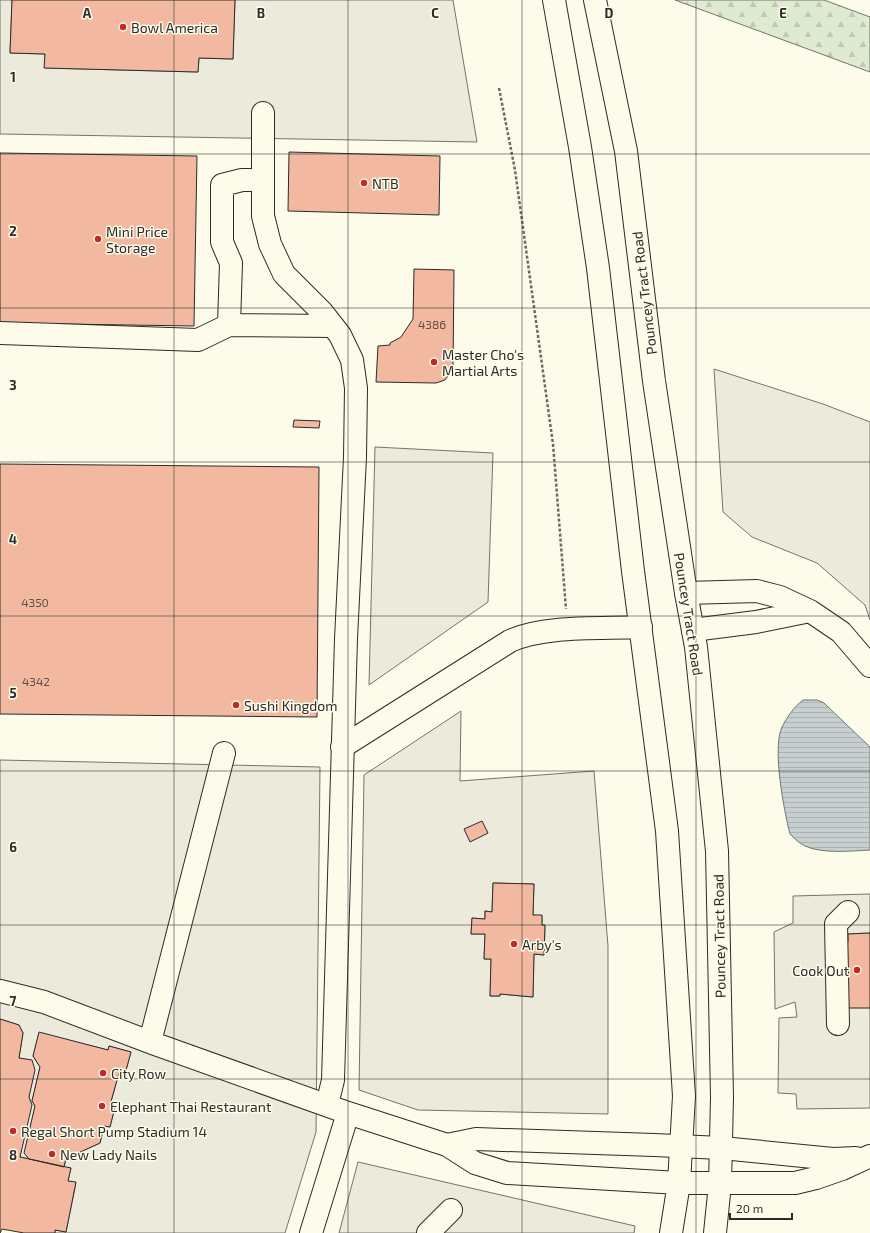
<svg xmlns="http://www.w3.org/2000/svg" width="870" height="1233" font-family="'Exo 2',sans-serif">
<defs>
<pattern id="forest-firs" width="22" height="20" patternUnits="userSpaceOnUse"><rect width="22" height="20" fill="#deebd1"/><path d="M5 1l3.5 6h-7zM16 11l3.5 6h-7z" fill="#bfcab4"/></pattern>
<pattern id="water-rules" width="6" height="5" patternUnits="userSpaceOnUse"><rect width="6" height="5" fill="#c7d0d0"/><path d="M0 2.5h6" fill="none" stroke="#abb3b3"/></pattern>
</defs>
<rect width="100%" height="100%" fill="#fdfbea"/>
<path fill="url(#forest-firs)" stroke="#74746e" d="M675,0H824L870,17V72Z"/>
<path fill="#eceadb" stroke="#74746e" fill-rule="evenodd" d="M0,0H12L10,53L45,54V68L198,72L199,58L233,59L235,0H453L477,142L0,134Z
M714,369L823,404L870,422V620L865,605L817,563L752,537L723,512Z
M375,447L493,453L488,602L369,685Z
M461,711L460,781L594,771L608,946V1114L418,1110L359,1090L364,775ZM493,883L534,884L533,915L542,916V925L545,926L544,955L534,954L533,997L500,994V996H490L491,959H484L485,934H471L472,918L485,919V911L492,912Z
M0,760L320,767L316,1132L285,1233H55V1230L66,1232L76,1183L68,1181L71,1168L64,1167L67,1154H76L100,1143L104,1126L110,1127L115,1107L110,1105L119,1073L125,1074L131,1052L109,1046L108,1050L39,1033L33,1056L40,1067L32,1101L35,1106L25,1153L29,1159L20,1157L29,1097L31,1060L19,1058L23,1033L19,1025L0,1019Z
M870,894V933L848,934V942L870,1008V1108L797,1109L796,1094L778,1093L779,1018L797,1017L795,1002L775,1009L774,932L793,923V896Z
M358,1162L635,1226L634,1233H339Z"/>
<path fill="url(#water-rules)" stroke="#74746e" d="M803,700H817L824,703L870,747V850C851,851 822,854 805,846C799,843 795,839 790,834C784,811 772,748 782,727C787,717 794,707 803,700Z"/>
<path fill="#f2b8a0" stroke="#2b2b2b" d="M12,0H235L233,59L199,58L198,72L44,68L45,54L10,53Z
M289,152L440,156L439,215L288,211Z
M0,153L197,156L194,326L0,323Z
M414,269L454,270L453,369L445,380L436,383L376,382L378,346L390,345V343L401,337L413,319Z
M294,420L320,421L319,428L293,427Z
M0,464L319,467L317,717L0,714Z
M482,821L488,833L470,842L464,829Z
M493,883L534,884L533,915H542V925H545L544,955L534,954L533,997L500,994V996H490L491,959H484L485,934H471L472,918L485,919V911L492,912Z
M870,933V1008H846L844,943L848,942V934Z
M0,1019L19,1025L23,1033L19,1058L32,1060L35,1070L29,1097L32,1105L20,1157L71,1168L68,1181L76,1182L66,1232L55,1230V1233H24L2,1229L0,1233Z
M39,1032L108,1050L109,1046L131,1052L125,1074L119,1073L110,1105L115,1107L110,1127L104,1126L100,1143L76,1154H67L64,1167L29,1159L24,1153L35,1106L32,1101L40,1067L33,1056Z"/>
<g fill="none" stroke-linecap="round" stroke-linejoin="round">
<g stroke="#2b2b2b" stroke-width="24">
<path id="minor" d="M263,113V216L270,244L284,274L322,312L340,335L352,360L356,388L355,457L346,639L333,1080L327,1105
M262,180H242L222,185V242L231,263L229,325L333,326
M0,333L198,340L229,325
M686,593L757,591L780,597L810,611L841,632L870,666
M693,630L756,622L810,611
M342,747L510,641C544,625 602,629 641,627
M0,991L44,1002L155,1044L348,1113L447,1145L475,1163L507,1173L679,1183H795L816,1178L842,1169L870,1156
M838,1024L836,924L848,912
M150,1042L224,753
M447,1145L476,1139L654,1145L722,1148L833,1159L856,1158
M311,1233L348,1113
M428,1233L451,1210"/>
</g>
<g stroke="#2b2b2b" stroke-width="24">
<path id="major" d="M554,0L580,147L598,268L633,571L667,831L684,1096L679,1183L671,1233
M595,0L626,151L654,381L686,593L696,647L717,851L722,1097L720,1184L715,1233"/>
</g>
<path stroke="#6a6964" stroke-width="2.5" stroke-dasharray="3 2" stroke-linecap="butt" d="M499,88L515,170L553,444L566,609"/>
<use href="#minor" stroke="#fdfbea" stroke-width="22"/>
<use href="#major" stroke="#fdfbea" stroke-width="22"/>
</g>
<path fill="none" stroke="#2b2b2b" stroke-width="1" stroke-opacity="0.55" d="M174,0V1233M348,0V1233M522,0V1233M696,0V1233M0,154H870M0,308H870M0,462H870M0,616H870M0,771H870M0,925H870M0,1079H870"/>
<g fill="#c62828" stroke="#fdfbea" stroke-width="1.5">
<circle cx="123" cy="27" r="4"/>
<circle cx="364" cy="183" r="4"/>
<circle cx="98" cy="239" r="4"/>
<circle cx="434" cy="362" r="4"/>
<circle cx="236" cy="705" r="4"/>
<circle cx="514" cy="944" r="4"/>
<circle cx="857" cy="970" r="4"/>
<circle cx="103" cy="1073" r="4"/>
<circle cx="102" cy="1106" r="4"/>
<circle cx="13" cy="1131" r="4"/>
<circle cx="52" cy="1154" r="4"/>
</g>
<g text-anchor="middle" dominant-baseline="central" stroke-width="3" stroke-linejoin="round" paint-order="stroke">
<g font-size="12" fill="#5d4e48">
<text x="432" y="324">4386</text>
<text x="35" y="602">4350</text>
<text x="36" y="681">4342</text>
</g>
<g font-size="14" fill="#2b2b2b" stroke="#fdfbea" text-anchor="start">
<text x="131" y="27">Bowl America</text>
<text x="372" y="183">NTB</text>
<text x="106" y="231">Mini Price<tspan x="106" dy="16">Storage</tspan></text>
<text x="442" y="354">Master Cho's<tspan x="442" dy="16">Martial Arts</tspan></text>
<text x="244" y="705">Sushi Kingdom</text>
<text x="522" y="944">Arby's</text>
<text x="849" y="970" text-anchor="end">Cook Out</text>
<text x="111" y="1073">City Row</text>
<text x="110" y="1106">Elephant Thai Restaurant</text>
<text x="21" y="1131">Regal Short Pump Stadium 14</text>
<text x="60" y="1154">New Lady Nails</text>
</g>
<g font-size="14" fill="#2b2b2b" stroke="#fdfbea">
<text transform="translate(644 293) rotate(-97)">Pouncey Tract Road</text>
<text transform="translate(689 614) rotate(81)">Pouncey Tract Road</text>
<text transform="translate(719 936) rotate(-91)">Pouncey Tract Road</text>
</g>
</g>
<g font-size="13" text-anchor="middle" font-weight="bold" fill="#2b2b2b" stroke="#fdfbea" stroke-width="3" stroke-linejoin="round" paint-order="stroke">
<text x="87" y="18">A</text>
<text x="261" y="18">B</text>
<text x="435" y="18">C</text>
<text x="609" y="18">D</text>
<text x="783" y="18">E</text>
<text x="13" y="82">1</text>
<text x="13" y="236">2</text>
<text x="13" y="390">3</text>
<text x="13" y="544">4</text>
<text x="13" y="698">5</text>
<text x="13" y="852">6</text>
<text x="13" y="1006">7</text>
<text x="13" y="1160">8</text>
</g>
<path d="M730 1213v6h62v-6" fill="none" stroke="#2b2b2b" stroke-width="2"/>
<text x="736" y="1213" font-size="12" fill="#2b2b2b" stroke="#fdfbea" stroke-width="3" paint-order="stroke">20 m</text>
</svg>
